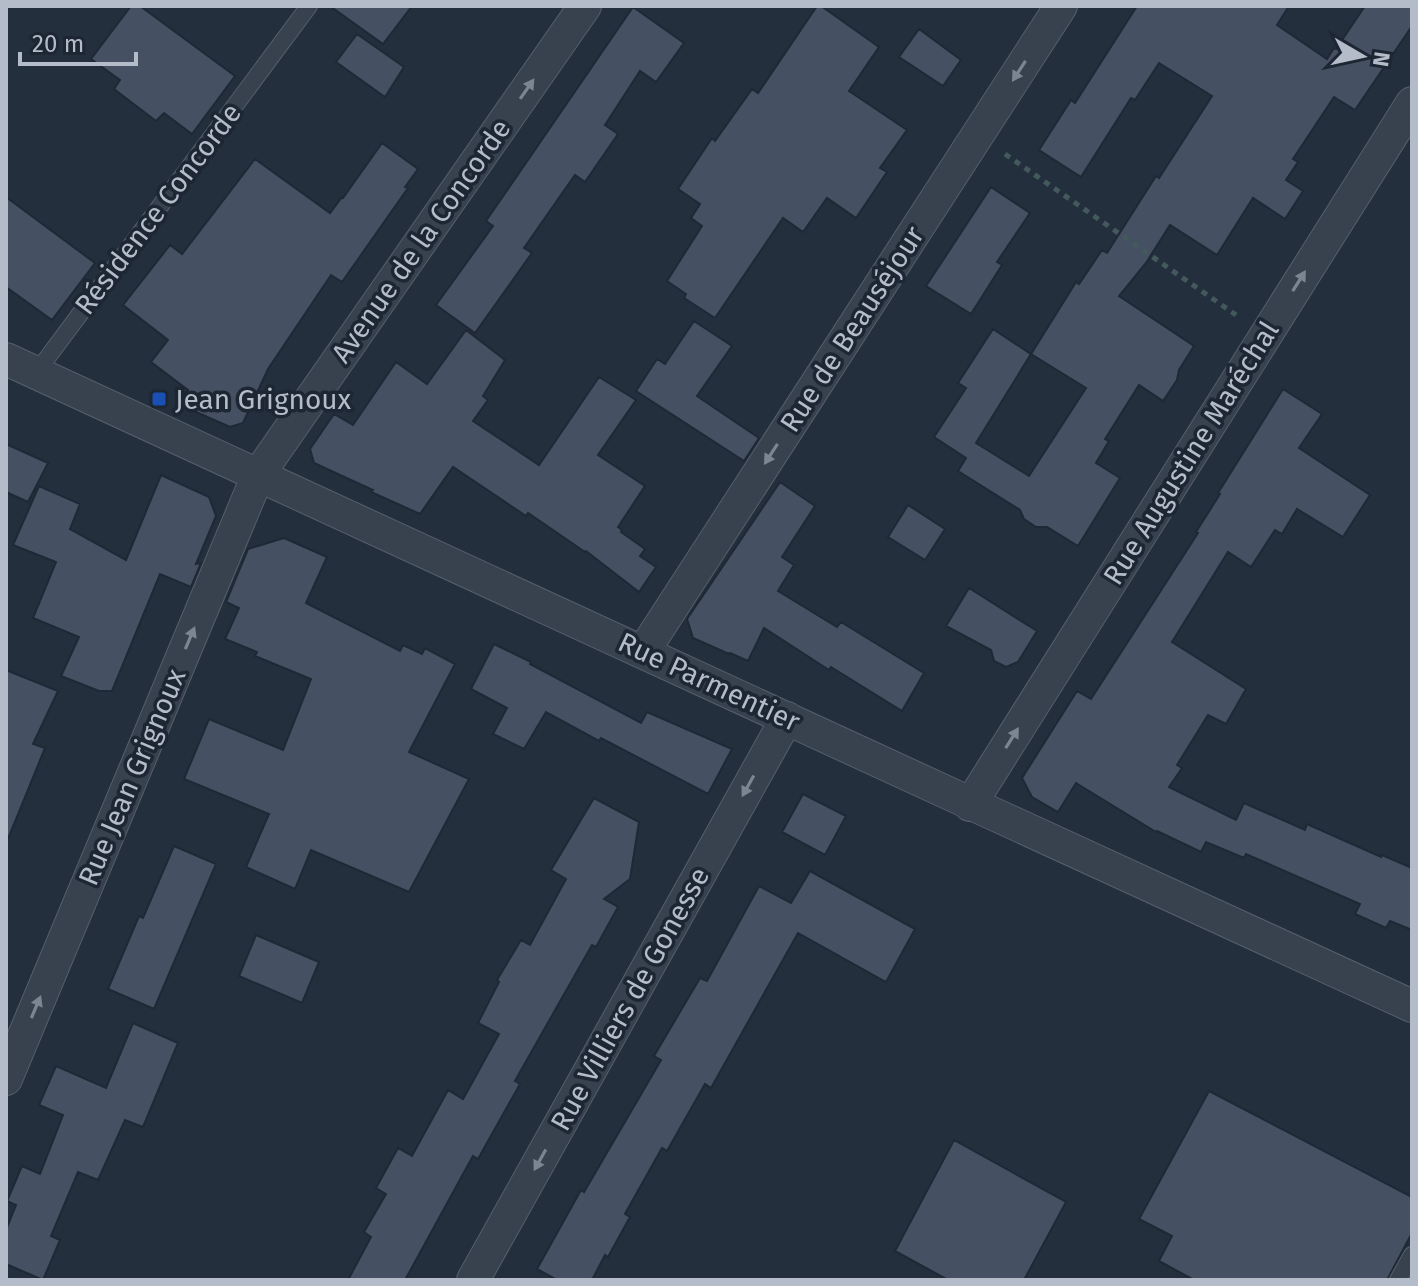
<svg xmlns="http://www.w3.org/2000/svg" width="1418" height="1286" font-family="'Fira Sans',sans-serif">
<rect width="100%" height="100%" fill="#242f3e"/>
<path fill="#455162" stroke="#1f2835" stroke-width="2" fill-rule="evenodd" d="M131,6H140L235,76L192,134L164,113L156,121L114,89L120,80L91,59Z
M330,6H412L383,44Z
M817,6H821L879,47L849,91L907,130L880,168L887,172L856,218L827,198L803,232L783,218L715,318L684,298L686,294L667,281L702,226L691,218L700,204L678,189L712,138L715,141L752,89L758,93Z
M1137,6H1289L1277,25L1327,59L1334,48L1336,49L1365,6H1412V26L1355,110L1334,97L1293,159L1298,162L1286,180L1303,191L1285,219L1253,198L1217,255L1170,225L1146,263L1119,296L1194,346L1179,370L1177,380L1163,401L1139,385L1105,439L1109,441L1096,463L1120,478L1078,546L1047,527H1036L1024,519L1020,510L958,471L966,458L934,437L966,388L958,383L993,329L1031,354L1076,282L1079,284L1102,250L1107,253L1156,176L1159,178L1212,96L1159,63L1135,100L1131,98L1081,177L1039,150L1071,100L1075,103ZM1031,354L1086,388L1029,476L976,443Z
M633,7L684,43L656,82L640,71L605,125L618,134L585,182L575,175L524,248L532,253L475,333L436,305L493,226L486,221Z
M919,29L961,60L943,86L899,57Z
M357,34L404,67L385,97L336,62Z
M382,143L418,169L405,187L408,188L342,282L331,275L268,369L243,423L230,427L178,404L188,390L151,362L168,340L123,305L170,245L182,254L255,159L330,213L342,197L343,198Z
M991,187L1030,213L997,262L1002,265L971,314L926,286Z
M6,197L95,263L52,320L6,287Z
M694,321L732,346L697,396L759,438L744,461L636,391L657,359L665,364Z
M466,330L505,360L483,396L488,400L473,421L539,465L599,377L636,400L598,455L645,486L618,527L622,530L621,532L645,549L640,556L656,567L639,592L586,551L585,552L528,513L526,516L453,467L420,514L371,492L373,490L314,463L310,449L334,414L353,425L396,362L427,384Z
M1283,389L1322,414L1299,448L1370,495L1343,537L1297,509L1282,534L1275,530L1251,567L1228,552L1172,642L1246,689L1226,724L1208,715L1177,765L1182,768L1169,787L1236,820L1244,803L1305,830L1307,824L1381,857L1382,855L1412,868V930L1390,921L1386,928L1355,914L1360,904L1246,854L1244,858L1206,842L1201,852L1157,831L1156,832L1076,783L1058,812L1032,797L1022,778L1077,691L1091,699L1198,533L1196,532L1220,494L1218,493Z
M6,444L48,463L28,502L6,492Z
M161,475L209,497L216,516L196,564L201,563L191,587L160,574L112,691H99L61,676L79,637L33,618L56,562L13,545L39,486L80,504L70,529L126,560Z
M780,482L815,506L782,557L794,565L778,591L837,627L841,622L924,673L902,711L831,667L829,670L764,628L748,661L730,653L729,654L693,638L687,619Z
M908,505L945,529L925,560L888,537Z
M284,538L327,557L306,603L400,651L403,645L422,654L425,648L455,664L409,752L469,779L409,892L311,850L295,889L246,867L269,814L184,779L209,719L283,750L311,679L255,656L257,652L225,639L239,608L226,602L248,549Z
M969,588L1037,631L1018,662L1006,667L994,661L991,650L946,626Z
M494,644L531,662L530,664L641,723L647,712L732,749L708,794L601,738L599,741L546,712L524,749L493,734L507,708L471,689Z
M6,670L58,691L33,744L45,748L8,839H6Z
M803,794L846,816L825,855L782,832Z
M594,798L639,822L630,879L604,899L618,907L596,947L592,945L554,1012L515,1081L520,1084L478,1159L473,1156L405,1280H348L371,1237L364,1232L386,1194L376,1188L398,1148L412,1156L448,1090L463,1099L499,1034L478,1023L499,982L497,980L521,940L530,945L566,879L551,870Z
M174,846L216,864L154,1009L108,989L139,916L143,918Z
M810,871L915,929L886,982L798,933L711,1088L705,1084L667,1151L662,1148L625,1214L630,1217L608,1257L605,1255L592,1280H557L537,1269L581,1190L584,1192L661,1060L654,1056L700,978L707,981L759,886L791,903Z
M256,935L319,962L302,1003L239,976Z
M133,1023L178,1043L143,1127L125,1120L98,1180L78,1172L51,1236L60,1240L43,1280L6,1264V1230L16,1205L7,1201L22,1166L40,1174L63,1115L39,1105L56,1066L106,1088Z
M1209,1091L1412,1197V1233L1387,1280H1194L1159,1261L1172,1236L1139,1219Z
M954,1140L1066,1202L1024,1280H948L895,1251Z"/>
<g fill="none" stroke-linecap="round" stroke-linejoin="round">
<g stroke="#565f6c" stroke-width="18">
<path id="service" d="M36,373L309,6
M1398,1280L1412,1255"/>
</g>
<g stroke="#565f6c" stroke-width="34">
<path id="minor" d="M6,359C474,575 943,791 1412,1006
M643,652L1061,6
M970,805L1412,103
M6,1079L258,475L585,6
M473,1280L787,718"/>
</g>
<path stroke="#44595c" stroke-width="5" stroke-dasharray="6 6" stroke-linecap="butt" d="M1005,154L1236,315"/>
<use href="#service" stroke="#38414e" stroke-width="16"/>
<use href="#minor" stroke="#38414e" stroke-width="32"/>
</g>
<defs><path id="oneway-solid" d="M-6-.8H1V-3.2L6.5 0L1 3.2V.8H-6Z" transform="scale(2)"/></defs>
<g fill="#7c8592">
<use href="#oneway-solid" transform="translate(1019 71) rotate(123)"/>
<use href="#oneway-solid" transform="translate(527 89) rotate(-55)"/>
<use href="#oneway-solid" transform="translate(1299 281) rotate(-58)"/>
<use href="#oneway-solid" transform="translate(771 454) rotate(123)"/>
<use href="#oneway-solid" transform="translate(190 638) rotate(-67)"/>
<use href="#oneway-solid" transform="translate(1012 738) rotate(-58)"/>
<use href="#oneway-solid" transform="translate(748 786) rotate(119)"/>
<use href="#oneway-solid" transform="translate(36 1007) rotate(-67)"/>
<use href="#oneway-solid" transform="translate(540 1160) rotate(119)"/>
</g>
<rect fill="#1a4fb4" stroke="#1d2633" stroke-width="3" x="151" y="391" width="16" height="16" rx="4"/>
<g text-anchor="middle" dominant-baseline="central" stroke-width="7" stroke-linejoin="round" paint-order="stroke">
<g font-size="28" fill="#b4bcc9" stroke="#1d2633">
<text transform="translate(158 209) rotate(-53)">Résidence Concorde</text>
<text transform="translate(421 241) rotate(-55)">Avenue de la Concorde</text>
<text transform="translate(852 329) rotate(-57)">Rue de Beauséjour</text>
<text transform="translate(1191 453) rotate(-58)">Rue Augustine Maréchal</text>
<text transform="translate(709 682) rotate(25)">Rue Parmentier</text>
<text transform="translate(132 777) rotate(-67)">Rue Jean Grignoux</text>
<text transform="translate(630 999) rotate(-61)">Rue Villiers de Gonesse</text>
</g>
<g font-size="28" fill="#b4bcc9" stroke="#1d2633" text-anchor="start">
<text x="175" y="399">Jean Grignoux</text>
</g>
</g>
<rect width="1418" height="1286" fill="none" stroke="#b4bcc9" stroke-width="16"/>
<g transform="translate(1362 56) rotate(99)" stroke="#1d2633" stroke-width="6" paint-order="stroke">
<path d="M0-6L14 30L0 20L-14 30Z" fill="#b4bcc9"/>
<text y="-12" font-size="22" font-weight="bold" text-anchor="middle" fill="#b4bcc9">N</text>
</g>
<path d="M20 52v12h116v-12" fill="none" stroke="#b4bcc9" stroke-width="4"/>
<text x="32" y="52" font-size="24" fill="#b4bcc9" stroke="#1d2633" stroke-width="6" paint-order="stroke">20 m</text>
</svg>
